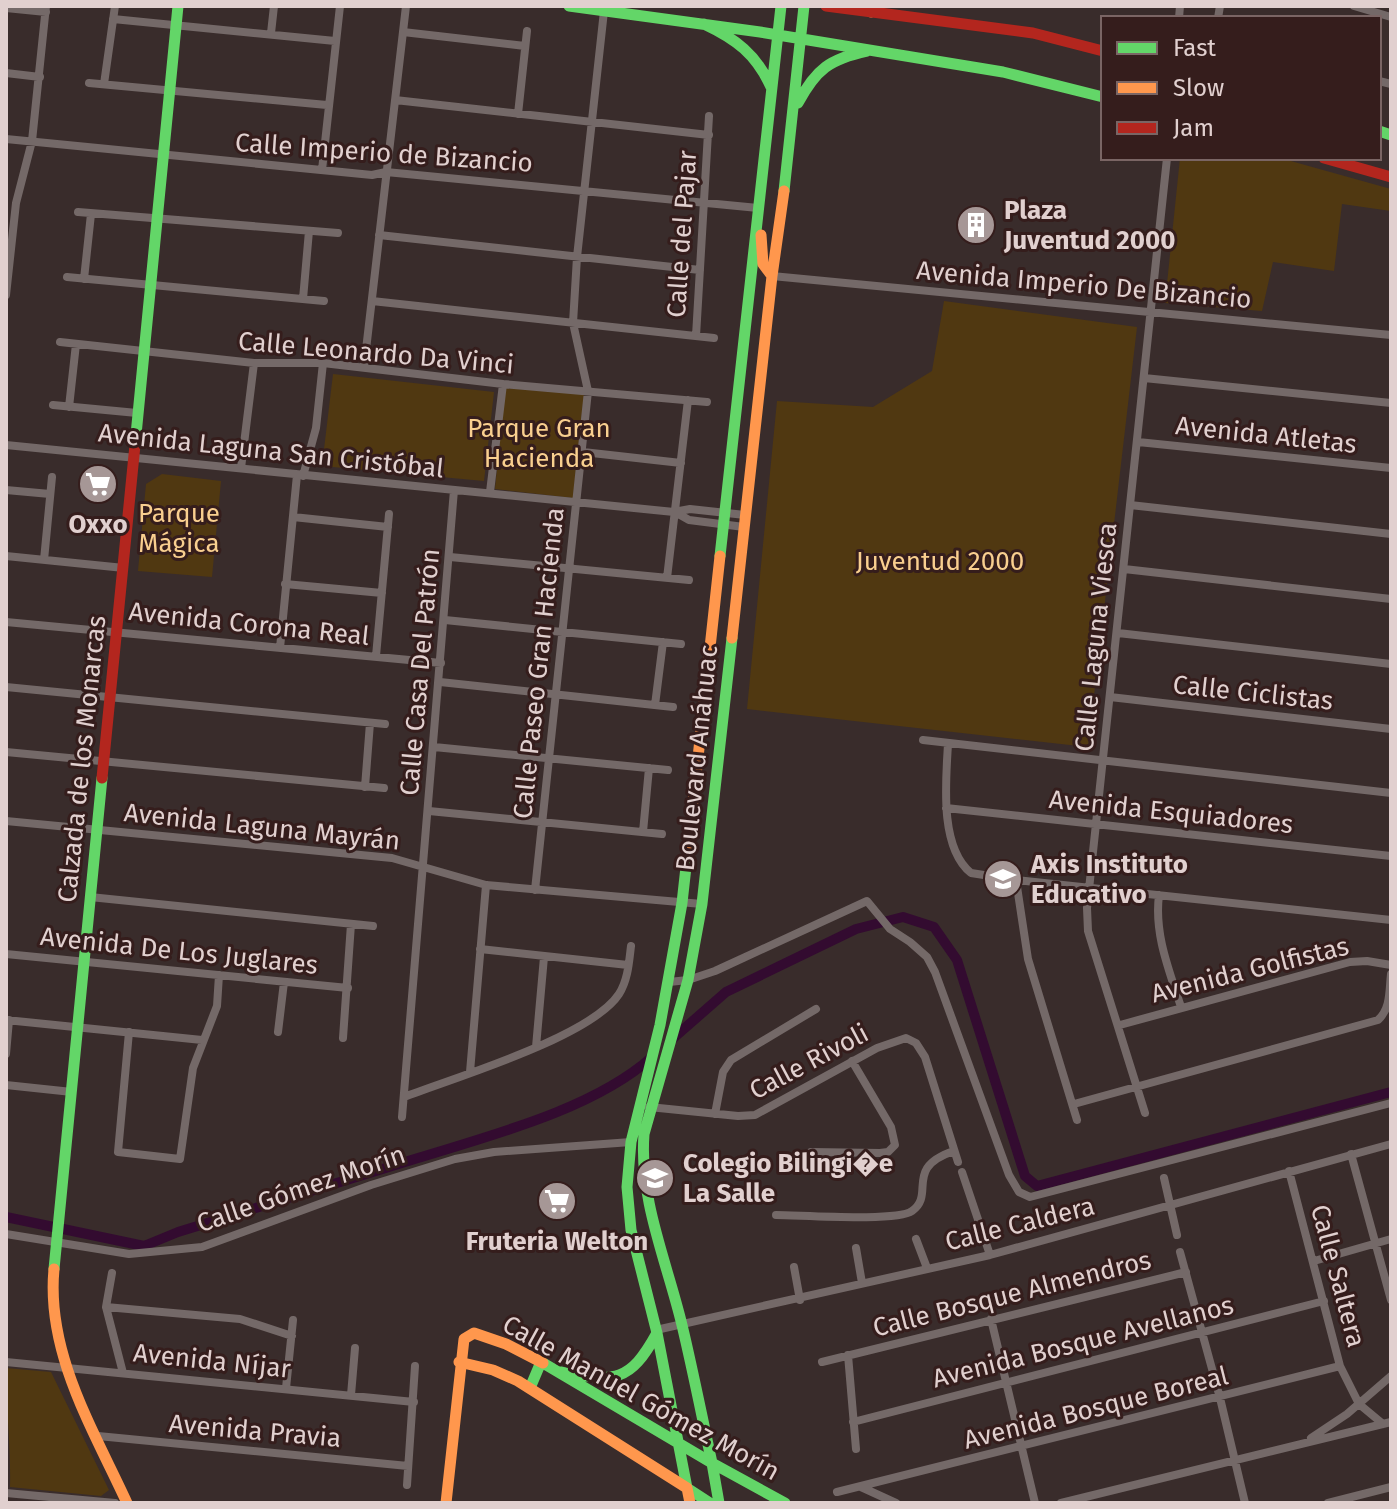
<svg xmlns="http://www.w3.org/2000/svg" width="1397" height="1509" font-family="'Fira Sans',sans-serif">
<rect width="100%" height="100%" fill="#392c2b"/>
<path fill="#503811" d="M1180,158H1280L1391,189V211L1342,204L1334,271L1273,262L1262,311L1165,303Z
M944,301L1137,327L1088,747L747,709L777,401L873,407L932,371Z
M333,374L494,392L484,481L322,466Z
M505,388L584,394L573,498L495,489Z
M162,474L221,481L212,577L138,571L146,484Z
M6,1368L51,1372L109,1490L101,1496L10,1487C11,1446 6,1408 6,1368Z"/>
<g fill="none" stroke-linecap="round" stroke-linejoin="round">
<path stroke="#330b30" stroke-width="10" d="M670,1041L726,992L856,929L903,917L934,927L957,960L1025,1176L1037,1186L1391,1092
M6,1217L144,1246L178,1232C258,1208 338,1183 418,1158C492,1135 594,1109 652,1057"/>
<path stroke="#746968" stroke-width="8" d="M1354,6L1391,17
M6,8L46,12
M1179,18L1180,6
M1218,18L1220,6
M113,19L335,41
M403,32L525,46
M271,33L274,6
M6,73L40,77
M1379,81L1391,84
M89,83L327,105
M104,84L115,6
M395,100L709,135
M518,114L527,31
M6,139L372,175L386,172L758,208
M322,170L340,6
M78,212L338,233
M379,235L700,270
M772,276L1391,335
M67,277L324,301
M84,279L91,214
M6,295L16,203L32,141L46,6
M303,299L309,231
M372,301L714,338
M696,336L709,116
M60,342L254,363H323L503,384L707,402
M364,367L406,6
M1144,378L1391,403
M53,405L137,413
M69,407L76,344
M1138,442L1391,468
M6,445L674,512L690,509L745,515
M583,452L681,463
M241,468L254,363
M303,476L316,428L323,363
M6,490L50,494
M490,492L503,384
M1130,505L1391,534
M675,512L689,520L744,527
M293,517L388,527
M6,556L124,568
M450,557L689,580
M44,560L52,477
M1124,569L1391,599
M667,578L688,400
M285,584L382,593
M445,620L681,644
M6,622L441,663
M1118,633L1391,664
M280,648L297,475
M376,656L389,514
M440,682L673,707
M6,687L385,724
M1110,697L1391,729
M655,705L663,642
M923,740L1391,793
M948,744C946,780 939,847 971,873L1016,880L1391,920
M434,747L668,770
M6,752L384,788
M365,787L370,723
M946,808L1391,856
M429,811L662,834
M6,821L392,858L486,885L702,904
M643,832L649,768
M1016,880L1028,959L1077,1120
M535,890L588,391L573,323L577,257L604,11
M1159,895C1154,934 1169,970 1181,1007
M90,897L373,926
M480,949L628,965
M6,954L348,988
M669,982L688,980L715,971L867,901L890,929L910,942L927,957L935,972L1009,1175L1019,1192L1030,1197L1391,1103
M6,1020L202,1040
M1120,1025L1350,962L1367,961L1391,965
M129,1032L118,1152L180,1159L193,1068L217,1006L219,975
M278,1032L284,982
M343,1038L351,924
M536,1047L544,957
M6,1054L9,1020
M470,1072L486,885
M6,1085L72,1092
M404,1097C456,1077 591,1037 619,994C628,980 629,962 631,946
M1074,1104L1378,1020C1391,1008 1389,991 1391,974
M649,1107L738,1116L755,1115L877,1048L906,1038L916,1043L925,1057L958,1162
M1145,1113L1088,931L1087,908L1167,158
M715,1114L723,1072L731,1060L816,1009
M402,1117L454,490
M811,1152L880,1153L888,1152L895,1145L891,1127L852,1061
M1351,1154L1391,1300
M1289,1171L1340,1366L1359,1404L1383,1424
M962,1172L990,1255
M1164,1178L1177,1235
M776,1215C800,1215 897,1222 912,1211C936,1194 903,1168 954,1151
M6,1234L129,1254L202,1247L371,1185L455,1159L494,1152L631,1142
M916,1239L927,1268
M856,1248L862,1283
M1180,1252L1220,1398L1245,1503
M1314,1261L1391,1239
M794,1267L800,1300
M112,1273L106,1307L123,1373
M106,1307L240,1319L292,1336
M991,1319L1035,1503
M656,1330L990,1255L1391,1144
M848,1355L856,1449
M6,1362L414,1402
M822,1362L1186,1272
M286,1388L293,1320
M351,1395L355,1348
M853,1422L1324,1301
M98,1436L408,1466
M1311,1438L1347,1414L1391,1376
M407,1485L415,1366
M861,1487L896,1503
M837,1492L1340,1366
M6,1493L115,1503
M1061,1503L1391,1422
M1328,1503L1391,1487"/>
<path stroke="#63d668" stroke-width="11" d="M569,6L760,32L1003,72L1103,97
M704,24C736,39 756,54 771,87
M798,103C816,69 830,59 867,51
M1379,131L1391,135
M784,191L804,6
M135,445L178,6
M720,556L781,6
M732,638L702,904L688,980L644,1134C639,1200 667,1262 682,1325C693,1371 702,1417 712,1463L785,1503
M688,849L682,903L660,1025L631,1142L627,1187L631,1230L657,1333L687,1488L710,1503
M54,1269L102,778
M543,1363L712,1463L719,1503
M561,1372C615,1381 629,1384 657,1333
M530,1388L541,1362"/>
<path stroke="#ff974d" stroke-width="11" d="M862,6L871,12
M761,235L763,264L772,276
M732,638L772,276L784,191
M688,849L720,556
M54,1269C46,1353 93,1429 127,1503
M459,1362L493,1370L518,1381L687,1488L690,1503
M446,1503L464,1339L474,1333L506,1344L543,1363"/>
<path stroke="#b3261e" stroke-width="11" d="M826,6L1033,33L1103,51
M1324,158L1391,177
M102,778L135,445"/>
</g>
<defs>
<g id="building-disc" transform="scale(2)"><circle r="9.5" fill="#a69796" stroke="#351d1c"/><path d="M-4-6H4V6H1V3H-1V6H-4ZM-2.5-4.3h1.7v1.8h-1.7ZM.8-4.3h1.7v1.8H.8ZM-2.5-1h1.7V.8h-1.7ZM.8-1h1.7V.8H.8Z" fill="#fff"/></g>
<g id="supermarket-disc" transform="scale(2)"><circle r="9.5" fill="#a69796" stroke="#351d1c"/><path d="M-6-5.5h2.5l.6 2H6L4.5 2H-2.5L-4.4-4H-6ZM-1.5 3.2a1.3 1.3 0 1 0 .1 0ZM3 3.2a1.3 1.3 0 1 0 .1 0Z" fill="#fff"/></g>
<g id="school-disc" transform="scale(2)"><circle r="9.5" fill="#a69796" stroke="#351d1c"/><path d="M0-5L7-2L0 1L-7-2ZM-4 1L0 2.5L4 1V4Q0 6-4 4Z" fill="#fff"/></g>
</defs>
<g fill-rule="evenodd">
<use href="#building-disc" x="976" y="225"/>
<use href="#supermarket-disc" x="98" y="484"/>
<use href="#school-disc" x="1003" y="879"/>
<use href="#school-disc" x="655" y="1178"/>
<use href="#supermarket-disc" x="557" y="1201"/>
</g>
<g text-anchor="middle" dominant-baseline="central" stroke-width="6" stroke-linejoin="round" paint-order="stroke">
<g font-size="26" fill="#e1d0cf" stroke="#351d1c">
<text transform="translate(384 153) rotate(4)">Calle Imperio de Bizancio</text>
<text transform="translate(682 234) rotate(-86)">Calle del Pajar</text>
<text transform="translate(1084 285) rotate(5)">Avenida Imperio De Bizancio</text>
<text transform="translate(376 353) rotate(5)">Calle Leonardo Da Vinci</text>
<text transform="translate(1266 435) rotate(6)">Avenida Atletas</text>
<text transform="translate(271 451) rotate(6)">Avenida Laguna San Cristóbal</text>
<text transform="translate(249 624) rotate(6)">Avenida Corona Real</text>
<text transform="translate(1096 637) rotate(-84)">Calle Laguna Viesca</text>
<text transform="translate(539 663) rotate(-84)">Calle Paseo Gran Hacienda</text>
<text transform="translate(420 672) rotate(-85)">Calle Casa Del Patrón</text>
<text transform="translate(1253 693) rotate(6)">Calle Ciclistas</text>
<text transform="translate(697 758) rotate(-84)">Boulevard Anáhuac</text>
<text transform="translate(82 759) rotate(-84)">Calzada de los Monarcas</text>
<text transform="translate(1171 812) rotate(6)">Avenida Esquiadores</text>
<text transform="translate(262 827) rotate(6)">Avenida Laguna Mayrán</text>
<text transform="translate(179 951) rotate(6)">Avenida De Los Juglares</text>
<text transform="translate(1250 970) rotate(-14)">Avenida Golfistas</text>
<text transform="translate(809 1062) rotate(-28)">Calle Rivoli</text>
<text transform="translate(301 1189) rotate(-19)">Calle Gómez Morín</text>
<text transform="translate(1020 1224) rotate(-14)">Calle Caldera</text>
<text transform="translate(1338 1276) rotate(75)">Calle Saltera</text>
<text transform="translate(1012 1294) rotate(-14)">Calle Bosque Almendros</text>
<text transform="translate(1083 1342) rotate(-14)">Avenida Bosque Avellanos</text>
<text transform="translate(212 1361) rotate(6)">Avenida Níjar</text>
<text transform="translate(641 1398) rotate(29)">Calle Manuel Gómez Morín</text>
<text transform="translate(1096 1408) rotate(-14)">Avenida Bosque Boreal</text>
<text transform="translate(255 1431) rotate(5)">Avenida Pravia</text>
</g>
<g font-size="26" font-weight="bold" fill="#e1d0cf" stroke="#351d1c" text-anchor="start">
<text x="1004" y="210">Plaza<tspan x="1004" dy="30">Juventud 2000</tspan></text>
<text x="98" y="524" text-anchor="middle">Oxxo</text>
<text x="1031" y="864">Axis Instituto<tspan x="1031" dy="30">Educativo</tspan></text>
<text x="683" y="1163">Colegio Bilingi�e<tspan x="683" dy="30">La Salle</tspan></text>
<text x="557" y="1241" text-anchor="middle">Fruteria Welton</text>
</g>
<g font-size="26" fill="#f9cf8f" stroke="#351d1c">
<text x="539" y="428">Parque Gran<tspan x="539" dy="30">Hacienda</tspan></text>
<text x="179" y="513">Parque<tspan x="179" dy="30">Mágica</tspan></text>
<text x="940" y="561">Juventud 2000</text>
</g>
</g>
<rect width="1397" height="1509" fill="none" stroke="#e1d0cf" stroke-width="16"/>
<rect x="1101" y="16" width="280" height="144" fill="#351d1c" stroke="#7a6564" stroke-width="2"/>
<rect x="1117" y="42" width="40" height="12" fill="#63d668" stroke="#7a6564" stroke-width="2"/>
<text x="1173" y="56" font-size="24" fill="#e1d0cf">Fast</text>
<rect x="1117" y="82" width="40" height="12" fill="#ff974d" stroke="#7a6564" stroke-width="2"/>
<text x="1173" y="96" font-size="24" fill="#e1d0cf">Slow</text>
<rect x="1117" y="122" width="40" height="12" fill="#b3261e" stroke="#7a6564" stroke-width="2"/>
<text x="1173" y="136" font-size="24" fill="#e1d0cf">Jam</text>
</svg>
